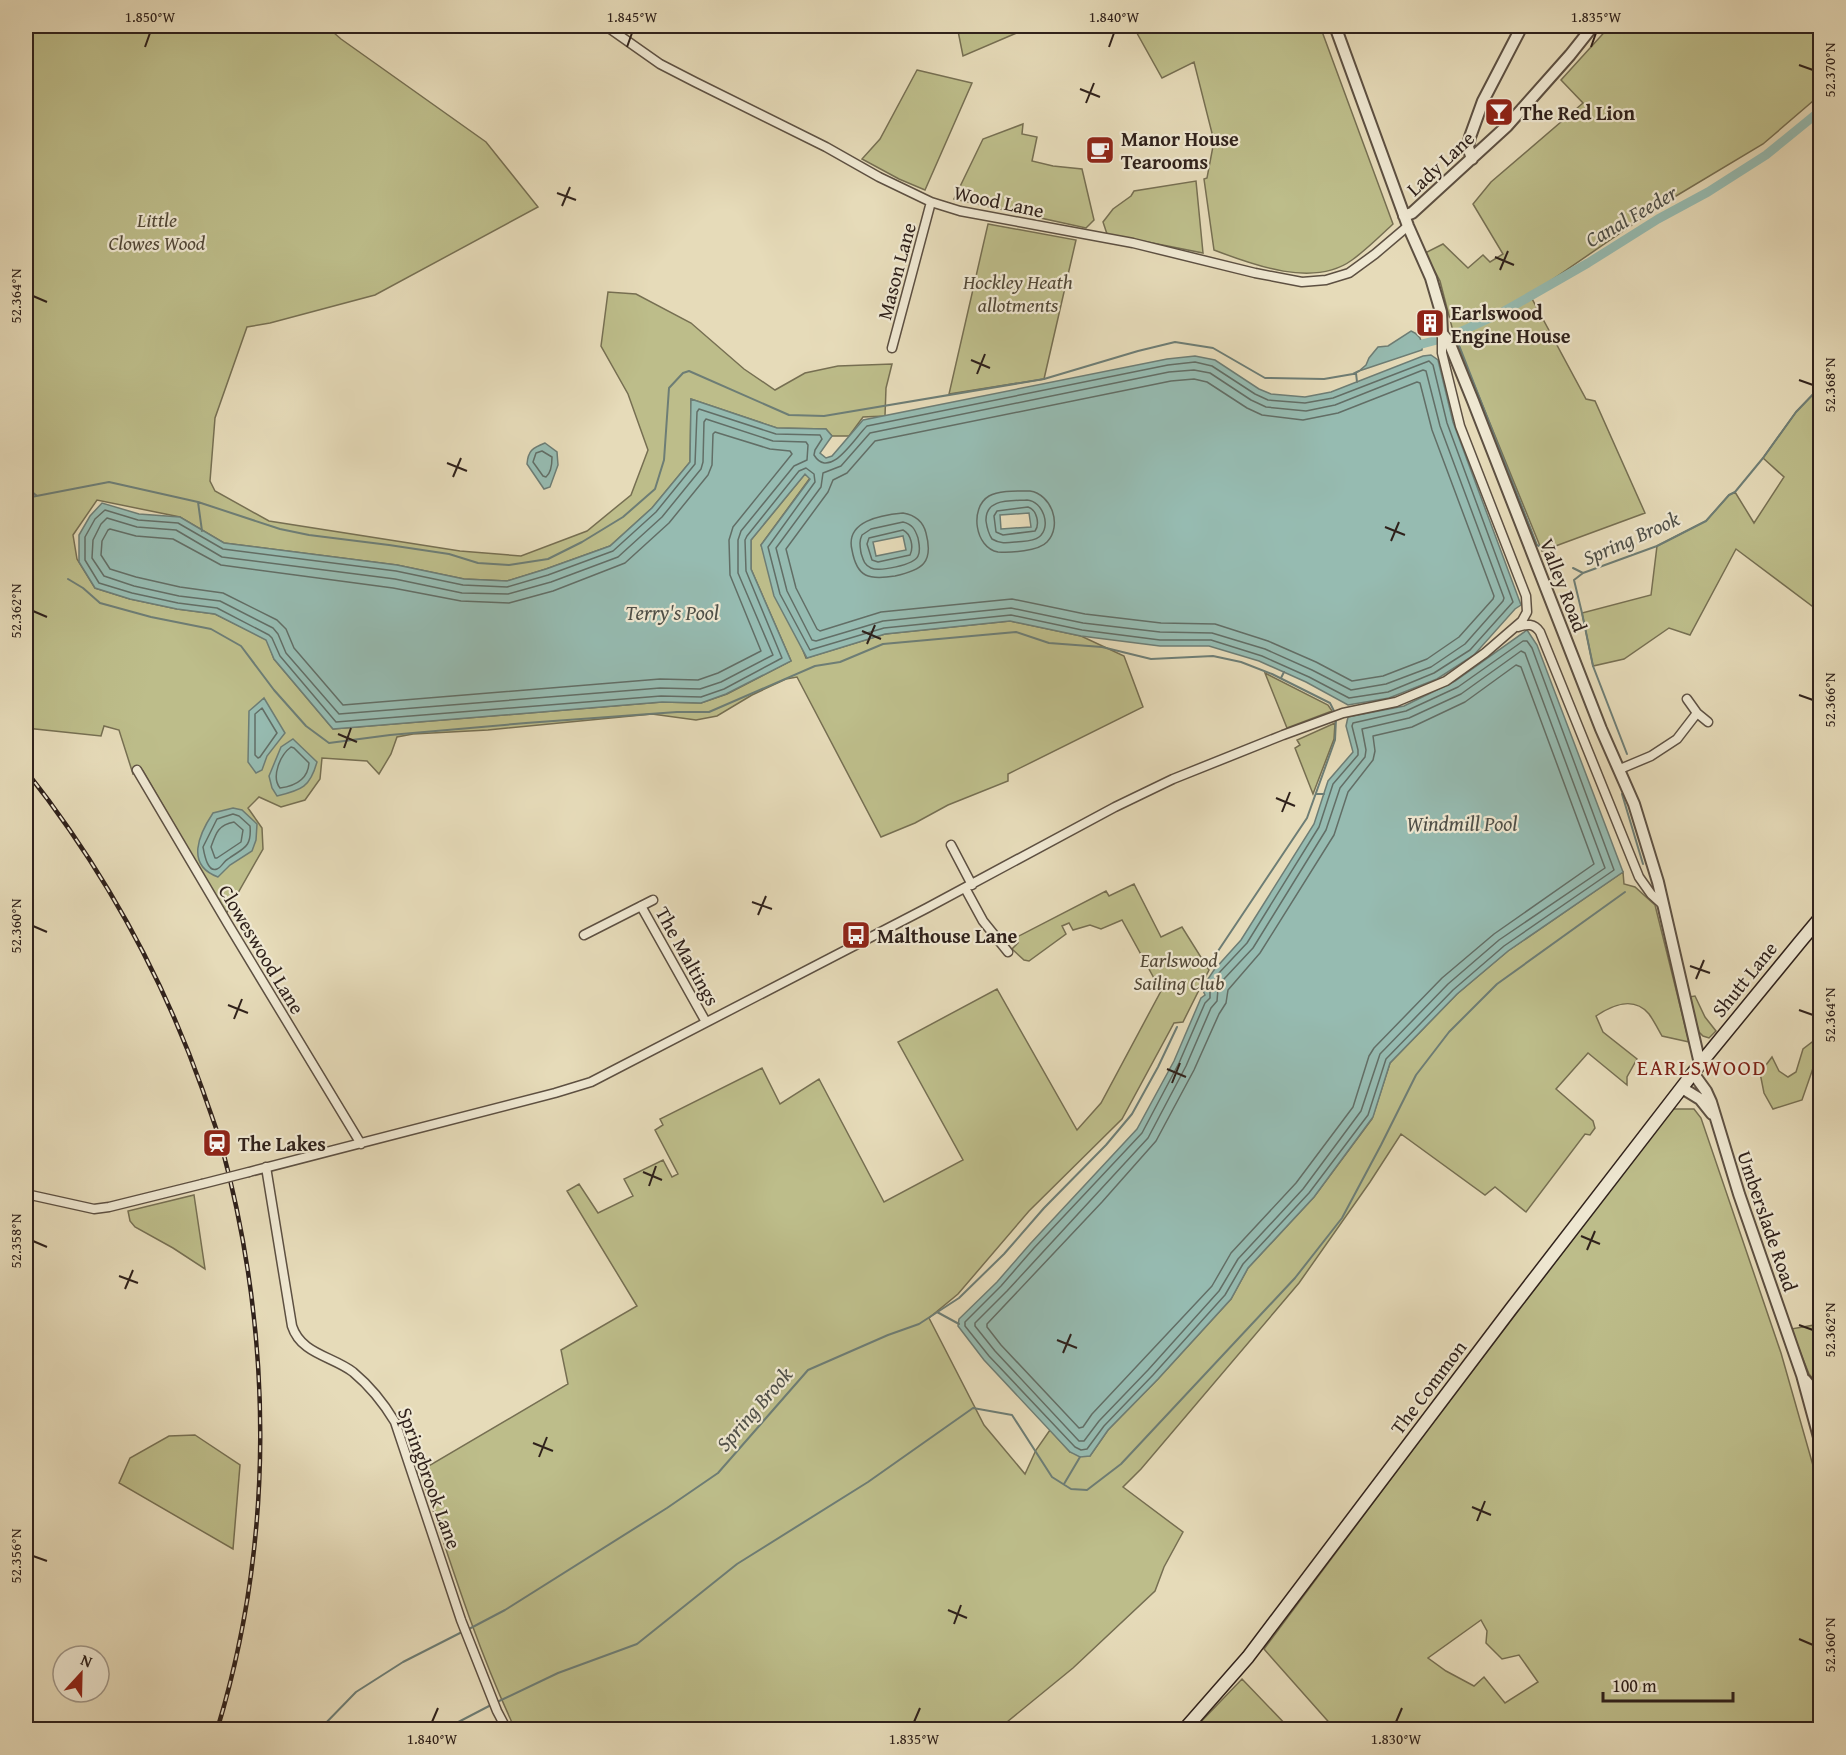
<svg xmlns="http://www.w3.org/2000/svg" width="1846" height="1755" font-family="'Gentium Book Plus',serif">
<rect width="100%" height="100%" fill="#e6dbb9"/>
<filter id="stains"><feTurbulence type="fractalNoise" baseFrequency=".00333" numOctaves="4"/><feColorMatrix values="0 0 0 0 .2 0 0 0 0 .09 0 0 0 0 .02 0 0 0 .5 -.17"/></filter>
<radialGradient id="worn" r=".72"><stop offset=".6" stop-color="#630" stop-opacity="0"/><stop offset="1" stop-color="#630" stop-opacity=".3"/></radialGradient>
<path fill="#bdbd8a" stroke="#766f52" stroke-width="1.5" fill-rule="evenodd" d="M26,26H326L341,39L486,142L538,207L375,295L270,323L247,327L215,418L210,481L215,491L269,521L460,551L521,556L587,531L631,495L648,450L628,394L601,346L608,292L636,294L691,323L744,369L775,390L805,373L838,366L892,364L886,388L885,416L863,417L849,436H832L826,429L777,428L691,399L690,462L652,508L610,546L546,569L507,581L464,579L397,565L224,543L180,517L97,500L73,535L77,559L95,588L130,599L177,609L215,614L267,640L274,659L333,729L662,702L701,703L727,694L791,661L751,569V540L805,474L810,478L761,545L806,658L885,634L1010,621L1081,636L1124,656L1143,707L1008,774V781L948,805L915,823L881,837L797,677L786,679L752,695L717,716L696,720L652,714L488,730L413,734L397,737L391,754L379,774L367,761L322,758L320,779L305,800L281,807L259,797L248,808L262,828L263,849L226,914L143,771L133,774L119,730L104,726L101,736L26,728Z
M957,26H1033L963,56Z
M1133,26H1320L1393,224C1380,236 1366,250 1352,260C1314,288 1253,265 1214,250L1204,179L1207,178L1214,141L1194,62L1162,78Z
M1610,26H1820V95L1763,144L1661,205L1530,295L1586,399L1595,401L1645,513L1542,551L1454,335L1440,281L1425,253L1443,244L1468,268L1483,255L1490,262L1503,254L1473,204L1491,182L1583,103L1561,80Z
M917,70L972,83L925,190L899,179L862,159L880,139Z
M1023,124L1022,134L1037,137L1032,161L1053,166L1082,169L1094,220L1086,228L954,199L983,139Z
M1196,181L1203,253L1107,234L1103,222L1113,209L1131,196L1134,191Z
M988,224L1076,240L1044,379L949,394Z
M1820,387V612L1736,549L1690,635L1669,628L1624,659L1593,666L1582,613L1651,595L1657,546L1706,521L1729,495L1735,492L1754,523L1784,477L1763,458L1796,412Z
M1265,673L1328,705L1332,711L1287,728Z
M1335,723L1334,739L1313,794L1295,748L1300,745L1297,740Z
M1623,872L1624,884L1635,887L1655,905L1689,1042L1662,1036C1658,1029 1654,1021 1649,1014C1634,996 1612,1005 1596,1016L1603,1032L1637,1059L1627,1077V1085L1588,1053L1556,1089L1593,1121L1595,1128L1590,1135L1585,1134L1526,1212L1495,1187L1485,1195L1401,1134L1370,1182L1299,1283L1141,1469L1123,1487L1183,1532L1164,1567L1155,1591L1073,1668L1007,1722L999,1729H515C476,1646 449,1558 420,1471L568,1384L561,1350L637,1306L567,1191L579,1184L598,1213L633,1196L624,1179L663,1160L672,1177L678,1174L655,1130L663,1125L660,1119L762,1068L780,1104L819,1079L884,1202L963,1160L898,1042L997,989L1077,1130L1101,1103L1161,991L1122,920L1101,929L1090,925L1073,930L1069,923L1062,926L1066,934L1029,961L1024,960L1012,949L1018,943L1015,938L1106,891L1109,896L1134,884L1161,937L1182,927L1209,970L1183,1022L1174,1023L1122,1119L1029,1211L958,1294L929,1318L984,1425L1025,1474L1036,1450L1050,1430L1070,1452L1090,1456L1108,1430L1158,1379L1231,1299L1248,1268L1314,1197L1372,1119L1390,1063L1457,994L1508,951Z
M1695,996L1705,1017L1716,1031L1709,1038L1703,1036L1699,1032L1688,997Z
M1820,1036V1048L1802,1100L1773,1109L1764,1093L1760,1073L1772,1057L1779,1071L1788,1077L1796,1072L1803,1049Z
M1672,1109H1694L1701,1118L1781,1353L1820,1490V1729H1333L1334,1728L1264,1649L1428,1429ZM1481,1620L1487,1631L1486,1643L1502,1659L1519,1655L1538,1682L1505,1703L1484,1677L1474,1686L1446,1671L1428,1658Z
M194,1195L205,1269L173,1248L135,1227L130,1221L128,1211Z
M1820,1324V1387L1809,1374L1791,1329Z
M195,1435L240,1465L233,1549L119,1483L130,1458L169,1436Z
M1242,1679L1290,1729H1194Z"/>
<path fill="#96bbb1" stroke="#6d7d75" stroke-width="1.5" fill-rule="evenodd" d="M1411,331C1419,334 1423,340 1422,350L1359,371L1366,365L1369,358L1378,347L1388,346Z
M1431,355L1438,360L1453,422L1521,605L1515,609L1474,655L1437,679L1389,698L1348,705L1306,682L1259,661L1209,646H1160L1081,636L1010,621L885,634L807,658L774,596L761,545L810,479L805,474L751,540V569L791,661L726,694L701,703L662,702L333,729L274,659L266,640L215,614L177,609L130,599L95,588L79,562V535L90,516L102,503L139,514L180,517L224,543L397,565L464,579L507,581L546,569L610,546L652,508L690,462L691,399L777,428L826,429L832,436L820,453L826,458L832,456L863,420L1167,359L1195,356L1215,360L1259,389L1271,394L1305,397L1331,392L1423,356ZM1029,513L1031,527L1001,529L1000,515ZM903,536L906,550L876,556L873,542Z
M545,443L557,452L558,465L550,487L544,489L527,464C528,451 532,448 545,443Z
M1527,630L1537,645L1623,872L1508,951L1457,994L1390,1063L1373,1117L1314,1197L1248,1268L1231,1299L1158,1379L1108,1430L1090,1456L1080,1457L1070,1452L984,1360L958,1326L959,1319L997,1282L1030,1244L1137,1129L1174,1061L1201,998L1205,995L1202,988L1214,970L1241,940L1314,824L1328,781L1353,752L1346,726L1348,717L1404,706L1455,681Z
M264,698L285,733L267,756L262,770L256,773L248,762L249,711Z
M293,739L317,762C310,787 302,790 277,796L272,788L269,776L281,747Z
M233,808L242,810L257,824L256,840L252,851L230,865L218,877C185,865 199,834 213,813Z"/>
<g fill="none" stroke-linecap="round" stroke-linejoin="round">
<path stroke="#626e66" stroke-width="1.5" d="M1429,361L1433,365L1447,423L1513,602L1470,650L1434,673L1388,692L1349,698L1309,677L1262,656L1211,640H1160L1082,630L1011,615L884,628L810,650L780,594L768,547L815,482L814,474L806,468L799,471L747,536L745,540L746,571L782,658L724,689L701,697L661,696L336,722L280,656L272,638L269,635L217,608L178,603L132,593L99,583L85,560V537L95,519L105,510L138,520L178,523L223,549L396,571L463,585L507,587L548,575L613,551L656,512L695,464L697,412L699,409L776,434L820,435L822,439L815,450L814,455C830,481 855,437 867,426L1168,365L1195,362L1212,366L1255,394L1268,400L1305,403L1333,398Z
M1194,370L1210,373L1251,400L1266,407L1306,411L1335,405L1423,370L1426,371L1440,426L1504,598L1503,601L1465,644L1431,667L1386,684L1351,690L1312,670L1265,649L1212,633L1160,632L1083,623L1011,608L883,621L816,641L812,640L787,591L776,548L821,487L823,473L841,466L870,433L1169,372Z
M1194,379L1207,382L1247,408L1262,415L1303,420L1338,413L1417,382L1420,383L1432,430L1494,596L1493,599L1459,637L1427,659L1383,676L1352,681L1316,662L1268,641L1215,624L1161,623L1085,614L1012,599L881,612L820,631L817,629L796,588L786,549L828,492L833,480L847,473L875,441L1171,381Z
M706,419L773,441L806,442L808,445L807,460L794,466L741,531L738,540V573L773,655L721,682L700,689L660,688L339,714L286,653L278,634L273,628L220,601L179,596L134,586L104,576L92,558L93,540L101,524L107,518L137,527L176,530L222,557L395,579L462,593L508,594L551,582L618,557L662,517L701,469L703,462L704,422Z
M715,432L770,449L790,451L792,454L733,527L729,540L730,575L761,651L718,673L698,680L660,679L343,705L294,648L286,629L277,620L223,593L180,587L136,577L110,569L101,555L102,541L108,530L110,529L136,536L173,539L221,565L393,588L461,601L509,603L553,591L625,563L669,523L708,475L712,465L713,434Z
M542,451L552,457C552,464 551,473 546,477L543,476L533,462L536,453Z
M1030,491C1051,494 1063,525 1047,542C1039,551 1010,553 998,552C975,548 969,508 989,496C999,490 1018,491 1030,491Z
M1027,500C1043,501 1052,527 1039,537C1033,542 1023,541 1016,542C1007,543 1000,544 992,539C988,533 987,528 986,521C985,498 1011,501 1027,500Z
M1028,507C1037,510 1040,524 1035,531L1003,535L996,532L994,516L997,511Z
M903,513C915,515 923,521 926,533C934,563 922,570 895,576C869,580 857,578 852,550C845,521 881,515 903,513Z
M903,522C912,524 915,529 918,538C919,544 921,550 918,556C914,565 879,572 871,568C864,565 863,559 861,553C860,546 859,541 862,535L871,529Z
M903,530C911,534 914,547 910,555L878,562L872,560L867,544L869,538Z
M1523,641H1527L1532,648L1614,870L1504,946L1453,990L1386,1059L1368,1115L1309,1193L1243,1264L1225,1295L1153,1375L1104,1426L1087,1449L1081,1450L1075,1447L989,1356L965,1326V1322L1001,1286L1034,1248L1142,1133L1179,1063L1205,1003L1210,998V988L1218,974L1247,943L1319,827L1333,784L1358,755V750L1352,726L1353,723L1406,711L1458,687Z
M1521,651L1525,653L1605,868L1499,940L1448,984L1380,1054L1361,1111L1303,1189L1238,1259L1219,1291L1148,1370L1099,1421L1084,1441H1079L995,1351L975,1326V1323L1007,1291L1148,1138L1186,1066L1211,1008L1217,1001L1218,989L1224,979L1253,948L1326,830L1340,788L1365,757L1366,750L1362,729L1409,718L1461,694Z
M1516,665L1521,667L1594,864L1494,934L1442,978L1374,1048L1369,1056L1353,1107L1296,1183L1231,1253L1212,1286L1092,1414L1083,1427L1079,1428L1001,1345L987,1327V1324L1102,1202L1156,1141L1194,1070L1219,1014L1226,1003L1228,990L1260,953L1334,835L1348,792L1373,760L1375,751L1373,736L1412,727L1465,702Z
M262,708L277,733L260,757L258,758L255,755V714Z
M291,747L294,748L309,763C308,779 295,786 280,788C271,777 280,755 291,747Z
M233,814L239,816L250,826C252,848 243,848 228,859C224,861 221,868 217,869C207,873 204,852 203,847L217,819Z
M234,822L243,830L241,842L217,858H215L211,847C216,833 218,825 234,822Z"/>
<path stroke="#6d7d75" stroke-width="2" d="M1434,329L1435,341
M1455,335L1537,545L1541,547
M1356,373L1357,382
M26,487L37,496
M26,498L109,482L198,502L280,529L309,535L389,545L449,554L478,563L509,565L548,559L582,542L623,517L655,489L664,460L669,388L683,373L689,371L789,415L824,416L1044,379L1138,351L1175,342L1213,348L1265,378L1324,379L1353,374L1359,371
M198,502L202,531
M1573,568L1583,573
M68,579L83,588L100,603L151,617L211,629L241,646L274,690L306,726L329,743L390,735L526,723L677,712H709L815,666L840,662L883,644L1016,632L1049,643L1102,647L1151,659L1213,656L1241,662L1272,674L1330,703L1335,713
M1281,678L1284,672
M1627,754L1593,666L1582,613L1574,580L1583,573L1657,546L1706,521L1729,495L1735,492L1763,458L1796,412L1820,387
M1316,794H1324
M1622,794L1643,864
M1208,966L1307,818L1335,740L1336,719
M937,1312L959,1324
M1064,1484L1080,1457
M467,1630L505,1610L667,1508L718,1473L808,1370L888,1335L919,1324L959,1298L1004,1254L1044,1208L1106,1145L1132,1114L1158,1067L1177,1027
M497,1702L558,1673L637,1644L737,1564L868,1482L973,1408L1012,1415L1052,1477L1071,1489L1087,1490L1121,1464L1295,1278L1342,1218L1381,1145L1416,1075L1449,1032L1497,984L1625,892
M319,1730L356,1692L403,1662L462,1632
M443,1730L491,1705"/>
<path stroke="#96bbb1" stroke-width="9" d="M1451,336L1501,313L1588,263L1658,219L1708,192L1766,155L1820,111
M1422,344L1437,340"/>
<g stroke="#5d5042" stroke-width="11">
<path id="minor" d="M606,26L660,64L695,82L826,147L879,177L931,202L960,211L1133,243L1255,273L1302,282L1326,280L1349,273L1375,254L1408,226
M892,348L931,202
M1518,627C1527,624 1534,623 1540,632L1639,877L1651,894L1662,904
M1687,699L1697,713L1708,722
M1620,769L1651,756L1677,739L1697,713
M137,770L228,924L361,1144
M951,845L972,885
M965,888L983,921L1008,952
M641,906L706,1022
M584,935L653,900
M266,1167L292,1326C301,1354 332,1356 353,1372C371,1387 383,1402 395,1422L461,1620L497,1711L507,1730
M249,1172L555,1093L591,1082L927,908L1115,807L1173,779L1283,735L1343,713L1396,702L1446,681L1485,653L1522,621L1527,612L1526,596L1460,426L1442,353V333
M26,1194L94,1209L109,1207L202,1184"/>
</g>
<g stroke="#5d5042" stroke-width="14">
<path id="tertiary" d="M1335,26L1408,226L1431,278L1441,312L1442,333L1449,342L1473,401L1601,729L1634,804L1658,882L1700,1064
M1472,159L1468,147L1470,137L1483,101L1522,26
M1404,216L1412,213L1507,126L1570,55L1593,26
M1693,1073L1706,1091L1711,1102L1739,1194L1802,1375L1820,1441
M1682,1088L1700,1099L1712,1114
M1805,1380L1820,1398"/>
</g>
<g stroke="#2f211b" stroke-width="15">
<path id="secondary" d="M1184,1730L1248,1657L1511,1309L1700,1064L1800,942L1820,918"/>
</g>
<use href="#minor" stroke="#efe8d2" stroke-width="8"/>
<use href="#tertiary" stroke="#efe8d2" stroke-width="10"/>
<use href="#secondary" stroke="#efe8d2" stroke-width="12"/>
<g stroke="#2f211b" stroke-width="4.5">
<path id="rail" d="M26,771C102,867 162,975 203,1091C209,1109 216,1127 221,1144C273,1335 275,1540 217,1730"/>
</g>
<use href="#rail" stroke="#efe8d2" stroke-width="2" stroke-dasharray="7" stroke-linecap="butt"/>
<g stroke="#5d5042" stroke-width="11" stroke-linecap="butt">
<path id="minor-bridge" d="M202,1184L249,1172"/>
</g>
<use href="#minor-bridge" stroke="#efe8d2" stroke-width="8"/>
</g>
<path fill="none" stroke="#2f211b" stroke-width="2" d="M145,47L150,33M627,47L632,33M1109,47L1114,33M1591,47L1596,33M1799,65L1813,70M1080,89L1100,97M1086,103L1094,83M557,193L576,200M562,206L570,187M1495,257L1514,265M1500,270L1508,251M33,296L47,302M971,360L990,368M977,374L985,354M1799,380L1813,385M447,463L467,471M453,477L461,458M1385,527L1405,535M1391,541L1399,522M33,611L47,617M862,631L881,639M867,644L875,625M1799,695L1813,700M338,734L357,742M344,748L351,728M1276,798L1295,806M1282,812L1290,792M752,902L772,909M758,915L766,896M33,926L47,932M1690,966L1710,973M1696,979L1704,960M228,1005L248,1013M1799,1010L1813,1015M234,1019L242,999M1167,1069L1186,1077M1172,1083L1180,1063M643,1172L662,1180M649,1186L656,1166M1581,1236L1600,1244M33,1241L47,1247M1587,1250L1595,1231M119,1276L138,1283M125,1289L133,1270M1799,1325L1813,1330M1057,1340L1077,1348M1063,1353L1071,1334M533,1443L553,1451M539,1457L547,1437M1472,1507L1491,1515M1477,1521L1485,1501M33,1556L47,1561M948,1610L967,1618M954,1624L961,1605M1799,1639L1813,1645M432,1722L438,1708M914,1722L920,1708M1396,1722L1402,1708"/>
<defs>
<g id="bar-square" transform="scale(1.5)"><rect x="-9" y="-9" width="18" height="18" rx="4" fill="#8f2418" stroke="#efe8d2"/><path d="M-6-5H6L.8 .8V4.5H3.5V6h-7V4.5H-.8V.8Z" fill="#fff"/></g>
<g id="cafe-square" transform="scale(1.5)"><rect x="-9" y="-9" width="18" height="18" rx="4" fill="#8f2418" stroke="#efe8d2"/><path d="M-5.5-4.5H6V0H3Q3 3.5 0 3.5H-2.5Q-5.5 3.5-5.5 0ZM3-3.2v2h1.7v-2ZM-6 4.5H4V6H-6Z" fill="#fff"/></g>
<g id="building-square" transform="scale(1.5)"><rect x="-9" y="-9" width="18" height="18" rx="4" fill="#8f2418" stroke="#efe8d2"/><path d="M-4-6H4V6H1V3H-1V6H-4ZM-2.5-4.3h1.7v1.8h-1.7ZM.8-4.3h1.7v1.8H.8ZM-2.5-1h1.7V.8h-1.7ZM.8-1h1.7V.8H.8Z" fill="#fff"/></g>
<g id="bus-square" transform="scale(1.5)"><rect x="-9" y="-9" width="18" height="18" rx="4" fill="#8f2418" stroke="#efe8d2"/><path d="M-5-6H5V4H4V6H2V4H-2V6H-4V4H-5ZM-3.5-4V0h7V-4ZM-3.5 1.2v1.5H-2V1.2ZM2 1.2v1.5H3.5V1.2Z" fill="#fff"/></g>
<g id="station-square" transform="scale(1.5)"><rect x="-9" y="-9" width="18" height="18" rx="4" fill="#8f2418" stroke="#efe8d2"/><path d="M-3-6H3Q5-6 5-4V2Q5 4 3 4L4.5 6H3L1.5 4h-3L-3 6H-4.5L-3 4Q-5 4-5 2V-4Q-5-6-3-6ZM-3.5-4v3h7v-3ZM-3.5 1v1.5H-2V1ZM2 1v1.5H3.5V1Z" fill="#fff"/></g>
</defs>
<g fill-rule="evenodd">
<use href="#bar-square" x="1499" y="112"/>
<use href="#cafe-square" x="1100" y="150"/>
<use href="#building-square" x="1430" y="323"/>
<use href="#bus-square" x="856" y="935"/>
<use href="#station-square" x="217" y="1143"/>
</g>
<g text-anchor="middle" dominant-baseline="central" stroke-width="4.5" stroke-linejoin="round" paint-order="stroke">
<g font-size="20" font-weight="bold" fill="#2f211b" stroke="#efe8d2" text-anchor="start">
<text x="1520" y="112">The Red Lion</text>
<text x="1121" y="138">Manor House<tspan x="1121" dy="23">Tearooms</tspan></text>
<text x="1451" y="312">Earlswood<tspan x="1451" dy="23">Engine House</tspan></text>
<text x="877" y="935">Malthouse Lane</text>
<text x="238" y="1143">The Lakes</text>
</g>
<g font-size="20" fill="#2f211b" stroke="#efe8d2">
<text transform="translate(1440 163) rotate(-43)">Lady Lane</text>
<text transform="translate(999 201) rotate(12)">Wood Lane</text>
<text transform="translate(896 271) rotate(-75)">Mason Lane</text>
<text transform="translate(1564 585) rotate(69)">Valley Road</text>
<text transform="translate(262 949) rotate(59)">Cloweswood Lane</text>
<text transform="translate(688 956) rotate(61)">The Maltings</text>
<text transform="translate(1744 979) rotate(-51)">Shutt Lane</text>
<text transform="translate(1768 1221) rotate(71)">Umberslade Road</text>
<text transform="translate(1428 1387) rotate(-53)">The Common</text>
<text transform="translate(430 1478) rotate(70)">Springbrook Lane</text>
</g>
<g font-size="20" font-style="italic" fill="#524837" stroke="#efe8d2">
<text x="157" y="219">Little<tspan x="157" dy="23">Clowes Wood</tspan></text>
<text x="1018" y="281">Hockley Heath<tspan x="1018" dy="23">allotments</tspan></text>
<text x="1179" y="959">Earlswood<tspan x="1179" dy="23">Sailing Club</tspan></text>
</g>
<g font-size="21" font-style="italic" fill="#4e4f48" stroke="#efe8d2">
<text transform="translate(1631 216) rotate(-30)">Canal Feeder</text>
<text transform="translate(1631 538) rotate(-24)">Spring Brook</text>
<text x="672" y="612">Terry's Pool</text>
<text x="1462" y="823">Windmill Pool</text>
<text transform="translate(754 1409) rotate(-49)">Spring Brook</text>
</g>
<g font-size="22" letter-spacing="1.5" fill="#7a1f14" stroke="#efe8d2">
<text x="1702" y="1067">EARLSWOOD</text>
</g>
</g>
<rect width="1846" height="1755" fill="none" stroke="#e6dbb9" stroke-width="66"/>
<g transform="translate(81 1674) rotate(22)"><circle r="28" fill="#efe8d2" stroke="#a29889" stroke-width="1.5"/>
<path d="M0-4.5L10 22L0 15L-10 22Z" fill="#8f2418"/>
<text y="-9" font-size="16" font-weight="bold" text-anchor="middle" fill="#2f211b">N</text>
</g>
<path d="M1603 1692v9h130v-9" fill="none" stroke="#2f211b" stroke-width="3"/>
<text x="1612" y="1692" font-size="18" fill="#2f211b" stroke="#efe8d2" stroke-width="4.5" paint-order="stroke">100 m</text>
<rect x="33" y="33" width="1780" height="1689" fill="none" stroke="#2f211b" stroke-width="2"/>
<g font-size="15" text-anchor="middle" fill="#2f211b">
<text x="150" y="22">1.850°W</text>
<text x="632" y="22">1.845°W</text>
<text x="1114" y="22">1.840°W</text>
<text x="1596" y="22">1.835°W</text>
<text transform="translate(1830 70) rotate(-90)" y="5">52.370°N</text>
<text transform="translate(16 296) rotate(-90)" y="5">52.364°N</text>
<text transform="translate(1830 385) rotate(-90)" y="5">52.368°N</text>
<text transform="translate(16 611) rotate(-90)" y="5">52.362°N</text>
<text transform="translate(1830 700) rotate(-90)" y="5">52.366°N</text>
<text transform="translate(16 926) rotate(-90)" y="5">52.360°N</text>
<text transform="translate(1830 1015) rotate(-90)" y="5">52.364°N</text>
<text transform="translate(16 1241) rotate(-90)" y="5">52.358°N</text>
<text transform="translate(1830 1330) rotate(-90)" y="5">52.362°N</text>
<text transform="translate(16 1556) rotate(-90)" y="5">52.356°N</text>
<text transform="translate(1830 1645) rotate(-90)" y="5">52.360°N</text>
<text x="432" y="1744">1.840°W</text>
<text x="914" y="1744">1.835°W</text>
<text x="1396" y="1744">1.830°W</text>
</g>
<rect width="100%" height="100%" filter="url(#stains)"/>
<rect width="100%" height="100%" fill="url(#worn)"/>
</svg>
